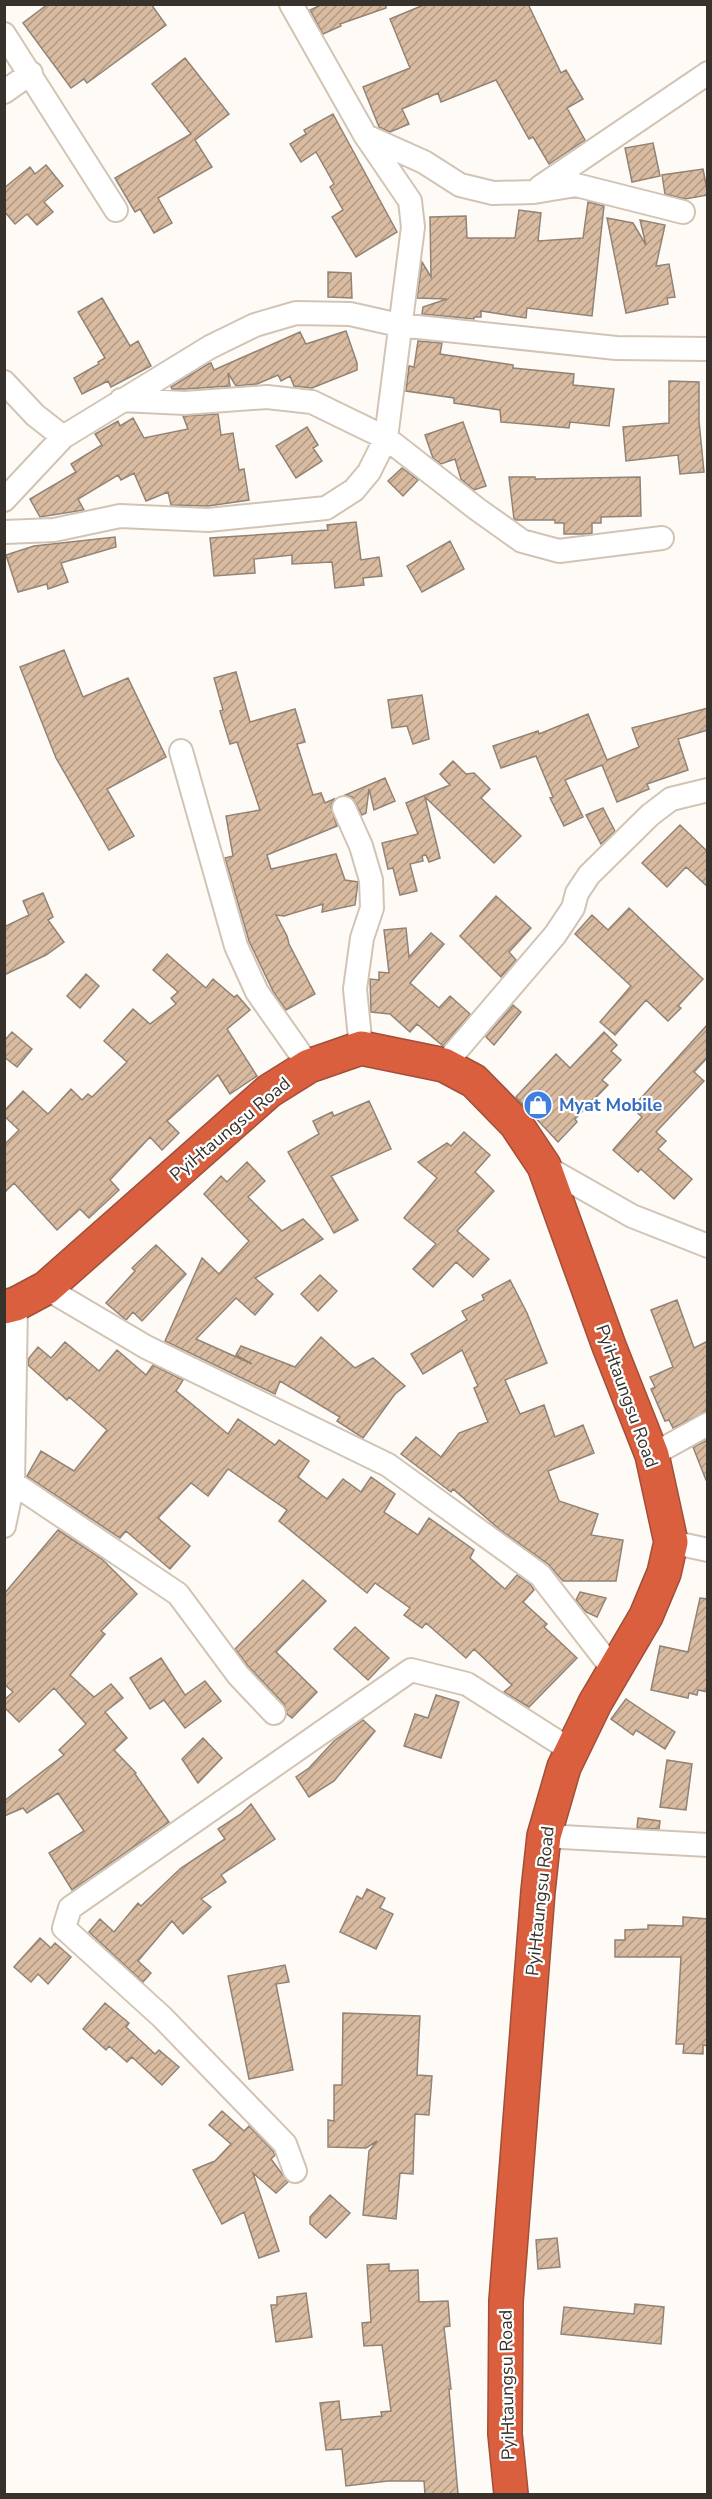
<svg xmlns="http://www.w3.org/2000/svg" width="712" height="2499" font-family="'Nunito Sans',sans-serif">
<defs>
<pattern id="building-hatch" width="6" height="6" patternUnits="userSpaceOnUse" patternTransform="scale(1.5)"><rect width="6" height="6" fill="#d9bba1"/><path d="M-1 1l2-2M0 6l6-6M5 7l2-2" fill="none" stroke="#b19983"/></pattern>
</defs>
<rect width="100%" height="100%" fill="#fefbf7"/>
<path fill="url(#building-hatch)" stroke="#928375" stroke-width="1.5" d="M48,4H151L166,25L87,83L84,79L71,88L23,23Z
M323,4H386V8L340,24L341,26L323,34L310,10Z
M426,4H528L561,73L566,70L583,99L567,108L585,140L549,164L533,137L529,139L496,80L441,102L438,93L402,109L409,124L390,132L379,127L363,87L410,68L390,19Z
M185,58L229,114L195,140L212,167L158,198L172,223L154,233L140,209L135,212L115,178L191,134L152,84Z
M333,114L397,232L356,257L332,217L343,210L330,187L334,184L316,152L301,162L290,144L306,134L304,130Z
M653,143L660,176L632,182L625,148Z
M46,165L63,186L44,202L53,212L37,225L27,214L15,224L4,211V188L30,167L35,174Z
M703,169L708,195L685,199L665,194L662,175Z
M588,202L604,206L592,316L527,308L526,318L481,311V317H474V319L422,314L423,307L447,299L417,298L422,262L431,277L430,217L466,216L467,238H515L519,210L541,213L538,241L583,238Z
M607,218L633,223L646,245L640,220L665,225L656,266L669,264L675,297L667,298L668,304L626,313Z
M328,272L351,273L352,298L328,297Z
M102,298L130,346L138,341L151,366L111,387L108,381L82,394L74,378L99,364L98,362L105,358L78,312Z
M346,331L357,363V370L312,388L294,386L290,376L281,381L278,375L257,384L236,386L228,373L230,386L185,389H172L171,387L208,364L211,363L214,370L300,332L306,344Z
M418,341L442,343L440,354L513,365V368L574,374L573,385L614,389L609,426L570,422L569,428L501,422L500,410L454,403V398L406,391L409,366L414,367Z
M669,381L699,382V421L704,472L680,474L678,455L626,461L623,427L669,423Z
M218,414L221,435L233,433L239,470L244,469L249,500L208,506L171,505L168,492L146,501L134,473L121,480L118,475L78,499L84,510L40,517L30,499L76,472L71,464L102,445L95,434L118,421L120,426L133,418L144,438L188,429L183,416Z
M463,422L486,486L474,490L461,479L455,459L441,464L433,458L425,435Z
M307,427L318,445L313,448L322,461L296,478L276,446Z
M402,468L418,480L403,496L388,481Z
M509,477H535V479L640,477L641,516L601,517V523H592V533L585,534H564V523H555V520H516L514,519Z
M356,522L361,560L379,557L382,576L363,578L364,585L335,588L332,562L292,564V555L254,559L255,573L214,576L210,538L328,530L327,525Z
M115,537L116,547L61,563L68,582L48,589L47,584L18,592L6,555L34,546Z
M450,541L464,569L422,592L407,566Z
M64,650L83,697L128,678L166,757L107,789L134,836L109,850L56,758L20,667Z
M236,672L250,722L295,709L305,742L297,744L313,795L321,793L325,803L334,799L331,807L337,826L267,855L271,869L336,854L345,880L358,882L355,905L322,912L323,904L284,916L276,915L287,936L289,944L315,994L286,1010L274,993L249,941L225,858L233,856L226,816L260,810L237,742L230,744L220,711L223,710L214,678Z
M422,695L429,739L413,744L407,726L392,728L388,700Z
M708,708V730L678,739L688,770L647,784L649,789L617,802L602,765L565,780L583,817L564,826L550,798L553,797L536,756L501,768L493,746L538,731L539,734L588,714L607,760L639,747L632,728Z
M453,761L466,774L474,773L490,789L481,798L521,836L494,863L425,797L440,858L429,862L426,855L422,856L423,861L410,864L417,891L400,895L393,868L388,869L382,843L418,834L406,803L450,785L440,774Z
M385,778L395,801L374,810L369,789L366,813L362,815L352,797L345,795Z
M603,808L615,831L601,844L586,815Z
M680,825L708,852V887L686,867L667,887L642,863Z
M43,893L53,917L48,920L64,942L46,955L4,975V927L29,915L23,901Z
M496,896L531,928L509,952L516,960L501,977L460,936Z
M629,908L703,979L678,1006L681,1008L668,1021L646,1000L615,1035L600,1022L631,986L575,934L592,915L608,930Z
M406,928L409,957L431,933L444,944L410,983L439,1008L450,996L470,1014L443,1046L417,1024L410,1032L390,1014L371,1012L370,979L379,980V972L389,973L384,930Z
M167,954L206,988L213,979L234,997L237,995L250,1010L227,1029L257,1076L230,1094L218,1075L167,1121L179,1133L162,1150L150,1137L110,1180L119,1190L89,1218L80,1209L57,1230L14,1183L4,1193V1145L19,1130L4,1116V1111L23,1091L48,1114L71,1089L82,1100L88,1094L92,1097L127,1062L104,1041L133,1009L150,1024L176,1004L171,998L178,992L153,970Z
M86,974L99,986L80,1008L67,996Z
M513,1005L521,1012L494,1045L486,1037Z
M708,1024V1057L694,1072L704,1081L656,1132L666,1141L658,1149L692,1179L674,1199L641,1169L638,1172L613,1150L642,1117L632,1108Z
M12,1032L32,1049L17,1067L4,1057V1041Z
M604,1032L617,1045L611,1051L621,1060L602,1080L608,1085L575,1119L577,1122L558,1142L516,1097L556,1054L570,1068Z
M369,1101L391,1149L331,1176L358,1220L334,1233L288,1152L319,1134L313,1121L332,1112L334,1116Z
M464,1132L490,1155L475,1172L494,1191L457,1231L489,1259L473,1277L456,1262L433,1287L413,1269L436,1244L404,1218L437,1178L418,1162L447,1143L451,1146Z
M247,1162L265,1181L248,1197L282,1231L303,1219L323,1239L255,1278L273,1294L255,1315L236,1298L196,1339L252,1364L236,1355L241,1346L295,1367L321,1337L355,1368L373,1358L405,1386L395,1394L363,1438L337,1421L340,1417L280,1381L275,1394L165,1341L202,1258L219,1274L249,1241L204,1194L221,1176L227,1182Z
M156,1245L186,1274L142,1321L133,1312L126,1320L106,1303L135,1271L132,1268Z
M320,1275L337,1291L318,1311L301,1294Z
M510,1280L527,1313L547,1363L505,1380L520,1414L544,1405L555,1437L583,1425L594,1453L548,1471L559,1501L598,1514L591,1535L623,1540L616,1581H563L548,1564L499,1529L453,1489L451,1492L401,1454L416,1437L441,1457L459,1433L488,1422L474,1388L478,1386L462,1350L423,1374L411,1354L467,1320L462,1311L484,1300L482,1295Z
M677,1300L694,1348L708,1341V1411L673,1428L669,1420L665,1421L651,1389L655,1387L650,1377L673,1367L651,1310Z
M65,1342L99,1371L117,1350L146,1375L153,1365L183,1380L176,1391L228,1434L238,1419L275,1445L279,1440L309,1461L298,1477L327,1499L343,1479L361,1492L371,1477L395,1494L384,1512L418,1535L429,1518L474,1550L470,1558L505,1589L517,1575L531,1585L534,1590L523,1602L547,1624L544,1627L577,1658L529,1707L504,1692L512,1685L474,1649L466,1658L426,1623L422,1628L404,1615L410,1608L375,1583L367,1593L279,1521L287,1510L228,1469L208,1496L191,1483L158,1518L190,1546L170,1569L126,1531L120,1538L27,1476L41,1451L74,1471L107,1430L69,1397L67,1400L28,1365L29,1358L38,1347L51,1358Z
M708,1440V1480H706L693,1447Z
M58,1530L102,1559L137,1594L101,1631L105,1634L70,1675L94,1697L111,1684L123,1698L105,1712L127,1738L114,1750L136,1773L135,1774L169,1822L72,1890L49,1853L84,1831L58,1793L27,1813L23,1808L4,1816V1801L64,1755L59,1750L86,1724L54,1688L19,1722L4,1707V1700L13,1692L4,1684V1594Z
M303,1580L326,1601L276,1652L317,1692L292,1718L287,1714L284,1704L248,1666L235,1649Z
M580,1592L606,1598L597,1617L586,1612L576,1600Z
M700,1598L708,1599V1692L698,1690L697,1695L689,1693L688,1698L651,1690L660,1646L688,1652Z
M355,1627L389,1658L368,1680L334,1649Z
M161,1658L185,1695L205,1681L221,1701L185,1728L164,1700L150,1709L130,1678Z
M436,1695L459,1702L441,1758L404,1746L415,1714L428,1718Z
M626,1699L675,1732L665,1749L636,1730L633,1735L611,1719Z
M363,1720L375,1731L334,1781L309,1797L296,1777L309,1768L334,1741Z
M203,1738L222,1758L198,1783L182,1759Z
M667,1760L692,1764L686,1810L660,1807Z
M251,1804L275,1839L221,1875L226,1882L201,1899L211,1907L183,1934L172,1921L138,1961L151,1973L143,1982L89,1932L100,1919L114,1932L138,1903L141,1906L181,1868L225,1839L218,1829L241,1814Z
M638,1818L660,1821L659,1829L637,1828Z
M367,1889L385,1898L380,1908L393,1914L376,1949L340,1932L357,1896L362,1899Z
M683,1917L708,1919V2046L703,2045V2054L683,2053L684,2044H676L681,1957H615V1940H625V1930L648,1929V1925L683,1926Z
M40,1938L51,1948L55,1943L71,1957L48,1984L38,1974L31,1982L14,1967Z
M285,1965L289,1982L276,1984L293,2070L249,2079L228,1976Z
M105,2003L129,2023L126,2027L155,2054L159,2050L179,2067L162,2085L132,2057L127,2062L109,2046L106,2050L83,2029Z
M343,2013L420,2016L417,2075L432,2076L429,2115L415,2114L413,2174L400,2173L396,2219L363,2215L369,2151L377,2141L366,2148L328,2147V2120L334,2121V2085H342Z
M222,2111L244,2131L249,2126L273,2151L275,2155L271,2159L288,2182L276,2193L253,2173L279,2251L259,2258L244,2212L222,2224L193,2170L215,2161L231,2144L209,2125Z
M330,2195L350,2213L326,2238L310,2224V2217Z
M557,2238L560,2267L538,2269L536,2240Z
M389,2264V2271L418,2270L419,2302L448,2301L450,2326L444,2327L451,2389H449L458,2494H425L424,2481H388L346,2486L342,2449L326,2450L320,2403L339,2401L341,2420L382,2416L381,2412L391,2411L382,2345L364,2346L362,2323L371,2322L367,2265Z
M306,2293L312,2337L276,2342L271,2305H277V2297Z
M635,2304L664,2307L661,2344L561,2334L564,2307L634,2314Z"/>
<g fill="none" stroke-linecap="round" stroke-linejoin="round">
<g stroke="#d2c4b4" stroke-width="26">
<path id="minor" d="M4,34L116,210
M4,92L31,73
M366,136L424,162L460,185L493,193L534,192L576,185L683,212
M540,187L708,73
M4,382L35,415L63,437L210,347L255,325L296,313L350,314L399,325L616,348L708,349
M121,400L185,403L267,397L312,402L386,438L477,509L522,541L559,551L662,538
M4,500L63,437
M4,532L54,530L120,516L208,520L326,508L354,490L369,472L386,438L413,227L410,201L365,135L291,4
M181,751L236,946L257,992L309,1066
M344,808L361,846L371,880L372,908L362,938L355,989L361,1048
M444,1065L555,935L573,908L577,893L589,875L650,815L671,799L708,790
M544,1166L632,1216L708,1246
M46,1288L146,1347L388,1465L540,1575L615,1672
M652,1455L708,1424
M13,1483L178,1594L238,1675L274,1713
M4,1526L13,1483L16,1304
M671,1542L708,1550
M544,1836L708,1845
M295,2171L285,2144L162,2017L64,1928L70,1908L411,1670L467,1684L572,1751"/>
</g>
<g stroke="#a04f38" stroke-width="36">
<path id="highway" d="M4,1307L16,1304L46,1288L269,1091L309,1066L361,1048L444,1065L474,1081L516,1124L544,1166L609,1346L652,1455L671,1542L664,1573L646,1616L595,1703L564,1767L544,1836L538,1891L506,2301L505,2434L511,2494"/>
</g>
<use href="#minor" stroke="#fff" stroke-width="22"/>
<use href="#highway" stroke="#d95f3f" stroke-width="33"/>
</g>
<defs>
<g id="shop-disc" transform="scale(1.5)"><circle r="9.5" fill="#3f7fe0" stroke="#fff"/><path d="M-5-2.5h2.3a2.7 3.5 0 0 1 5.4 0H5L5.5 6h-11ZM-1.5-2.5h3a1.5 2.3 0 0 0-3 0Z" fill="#fff"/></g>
</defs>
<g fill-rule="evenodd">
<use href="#shop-disc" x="538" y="1105"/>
</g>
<g text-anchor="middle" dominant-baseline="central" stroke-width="4.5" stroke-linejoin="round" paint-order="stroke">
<g font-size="18" font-weight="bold" fill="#366cbe" stroke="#fff" text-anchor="start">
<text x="559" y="1105">Myat Mobile</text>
</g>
<g font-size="18" fill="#37322b" stroke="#fff">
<text transform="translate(230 1129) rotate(-40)">PyiHtaungsu Road</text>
<text transform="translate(627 1396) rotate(70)">PyiHtaungsu Road</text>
<text transform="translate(540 1901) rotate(-84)">PyiHtaungsu Road</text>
<text transform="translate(507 2385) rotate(-91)">PyiHtaungsu Road</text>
</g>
</g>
<rect width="712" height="2499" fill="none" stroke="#37322b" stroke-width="12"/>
</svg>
